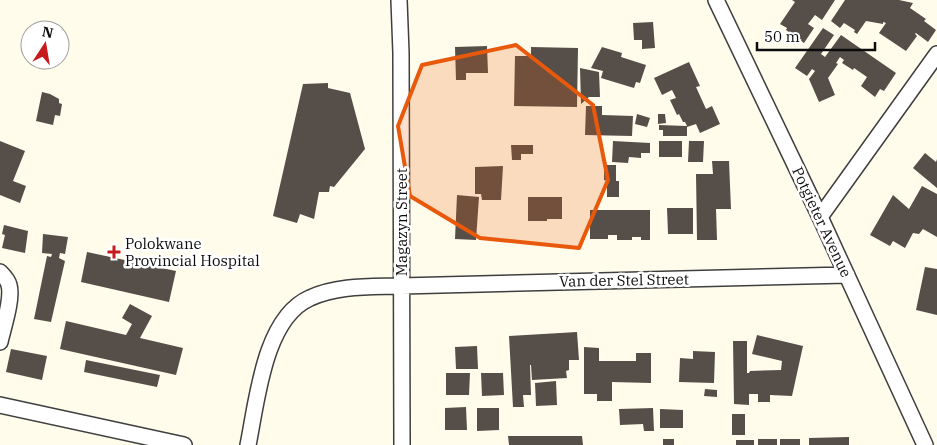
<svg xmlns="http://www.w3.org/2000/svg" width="937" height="445" font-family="'IBM Plex Serif',serif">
<rect width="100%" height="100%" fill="#fffcec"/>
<path fill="#564e48" d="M792,0H835L822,20L815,15L808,24L814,28L804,43L786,30L787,28L780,24L795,2Z
M845,0H899L913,3L910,8L926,19L924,21L936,30L928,42L916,33L915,34L917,36L906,51L879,33L886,23L883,22V24L866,21L857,34L854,32L855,30L844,23L840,28L831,21Z
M653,22L655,48L642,49V40H634L633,23Z
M823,28L834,35L821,54L825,57L841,35L896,73L884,91L880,89L875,97L861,86L867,77L854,68L853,70L842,63L844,60L840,57L836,63L838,64L828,78L835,95L819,102L809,79L815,71L812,69L807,76L795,68Z
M487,46L488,73H466V80H456L455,47Z
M531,47L578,48L577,107L514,106L515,56H531Z
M602,47L622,53L621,57L646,65L640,83L636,82L634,88L601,78L603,71L591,68Z
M689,62L700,86L696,87L706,109L712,106L720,124L700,133L696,124L687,127V136H663V130H659V125L687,126L685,122H683L679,114L677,115L670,100L676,98L672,90L662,95L654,78Z
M580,68L599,72L600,97H589L581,104Z
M328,83V88L350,93L365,149L334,187L330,186L329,192H319L314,219L300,214L297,223L273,216L303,84Z
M42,92L50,94L59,99V103L62,104L60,116L55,115L53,125L36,121Z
M586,106H602V115L633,116L632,136L585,135Z
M637,114L650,118L647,127L635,124Z
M658,114H665L666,123L658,124Z
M0,141L25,151L13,181L26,186L20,203L0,195Z
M613,141L650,143V153H641V158L629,157L628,163L612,162Z
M659,141H682V157H659Z
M689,141H704L703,162H688Z
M511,145H533V154H521V160H512Z
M925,153L936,162L937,159V188L913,168Z
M712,161H729L731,209H716L717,240H697L696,174H713Z
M604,165H616V181H619V197H607V181L604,180Z
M503,166L501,200H482L481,194H475V167Z
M922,186L937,194V237L923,229L919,234L913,233L905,248L893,241L890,246L870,235L893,195L909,209Z
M457,195L479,197L476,240L455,239Z
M528,197H562V219H547V221H528Z
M667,208H693V234H668Z
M590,210H650V240H641V237H632V240H617V235H608V239H590Z
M4,225L28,231L25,253L2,248L5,235L2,234Z
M43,234L68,237L65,254L60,253L59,258L65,261L51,322L34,319L47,256L51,257L52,254L42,253Z
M87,252L176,271L169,302L81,282Z
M925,267L937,269V315L916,310Z
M130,304L152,316L140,338L183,348L176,375L60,349L66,321L126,335L132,324L122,318Z
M577,332L579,360H569V370L566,371L567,378L532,380L531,365H530L531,395H523L524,407H513L509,336Z
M757,335L803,346L792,396L770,395V402H758V394H749V405L734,404L733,341H747V373H749L750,371L781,370L782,361L752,354Z
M477,346L478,369H456L455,347Z
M584,347L599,348V361H636V353H651V383L612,382V401H597V394H584Z
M11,349L47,356L42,380L6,372Z
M693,351L715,352L714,383L679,382L680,358L693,359Z
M86,360L160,375L157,387L84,372Z
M446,373H470L469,395H446Z
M481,373H503L504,395L482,396Z
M556,381L557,405L536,406L535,383Z
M705,389L717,390V397L704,396Z
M466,407L467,430H445V408Z
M477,408H499V430L477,431Z
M653,408L654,431H644L643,424L620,425L619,409Z
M660,409L683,410V428H660Z
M732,414H745V435H732Z
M508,436H582L583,445H509Z
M849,437V445H809V438Z
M663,439H674V445H663Z
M758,439H777V445H758Z
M780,439H800V445H780Z
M736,440H754V445H736Z"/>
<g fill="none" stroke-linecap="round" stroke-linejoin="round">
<g stroke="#3f3f3f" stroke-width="18">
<path id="minor" d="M399,0L401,53L402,445
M716,0L820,217L925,445
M820,217L937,54
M0,272C4,276 8,280 9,285C13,299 3,328 0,342
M0,405L184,445
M248,445C257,401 264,318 310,298C338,285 371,287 401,286L847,275"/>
</g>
<use href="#minor" stroke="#fff" stroke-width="15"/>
</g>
<path fill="#e8590c" fill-opacity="0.2" stroke="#e8590c" stroke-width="4" stroke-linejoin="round" d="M516,45L593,105L608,180L579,248L480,238L410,196L398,126L422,65Z"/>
<path fill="#c61b1d" stroke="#fff" stroke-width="2" d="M111.5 244.5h5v5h5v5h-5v5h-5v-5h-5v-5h5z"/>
<g text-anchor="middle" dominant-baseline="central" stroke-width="5" stroke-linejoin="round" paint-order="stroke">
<g font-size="15" fill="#0c0c0c" stroke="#fff">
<text transform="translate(401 222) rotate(-90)">Magazyn Street</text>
<text transform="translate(822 222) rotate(65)">Potgieter Avenue</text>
<text transform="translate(624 280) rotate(-1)">Van der Stel Street</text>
</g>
<g font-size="15" fill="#0c0c0c" stroke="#fff" text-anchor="start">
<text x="125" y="243">Polokwane<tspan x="125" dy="17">Provincial Hospital</tspan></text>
</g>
</g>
<g transform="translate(45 45) rotate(12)"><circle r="24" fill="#ffffff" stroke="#9e9e9e"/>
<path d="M0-4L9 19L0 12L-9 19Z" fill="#c61b1d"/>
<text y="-8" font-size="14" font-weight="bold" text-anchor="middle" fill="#0c0c0c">N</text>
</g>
<path d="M757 42v8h118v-8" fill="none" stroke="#0c0c0c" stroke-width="2.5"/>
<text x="764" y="42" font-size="15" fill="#0c0c0c" stroke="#ffffff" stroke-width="4" paint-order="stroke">50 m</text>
</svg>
